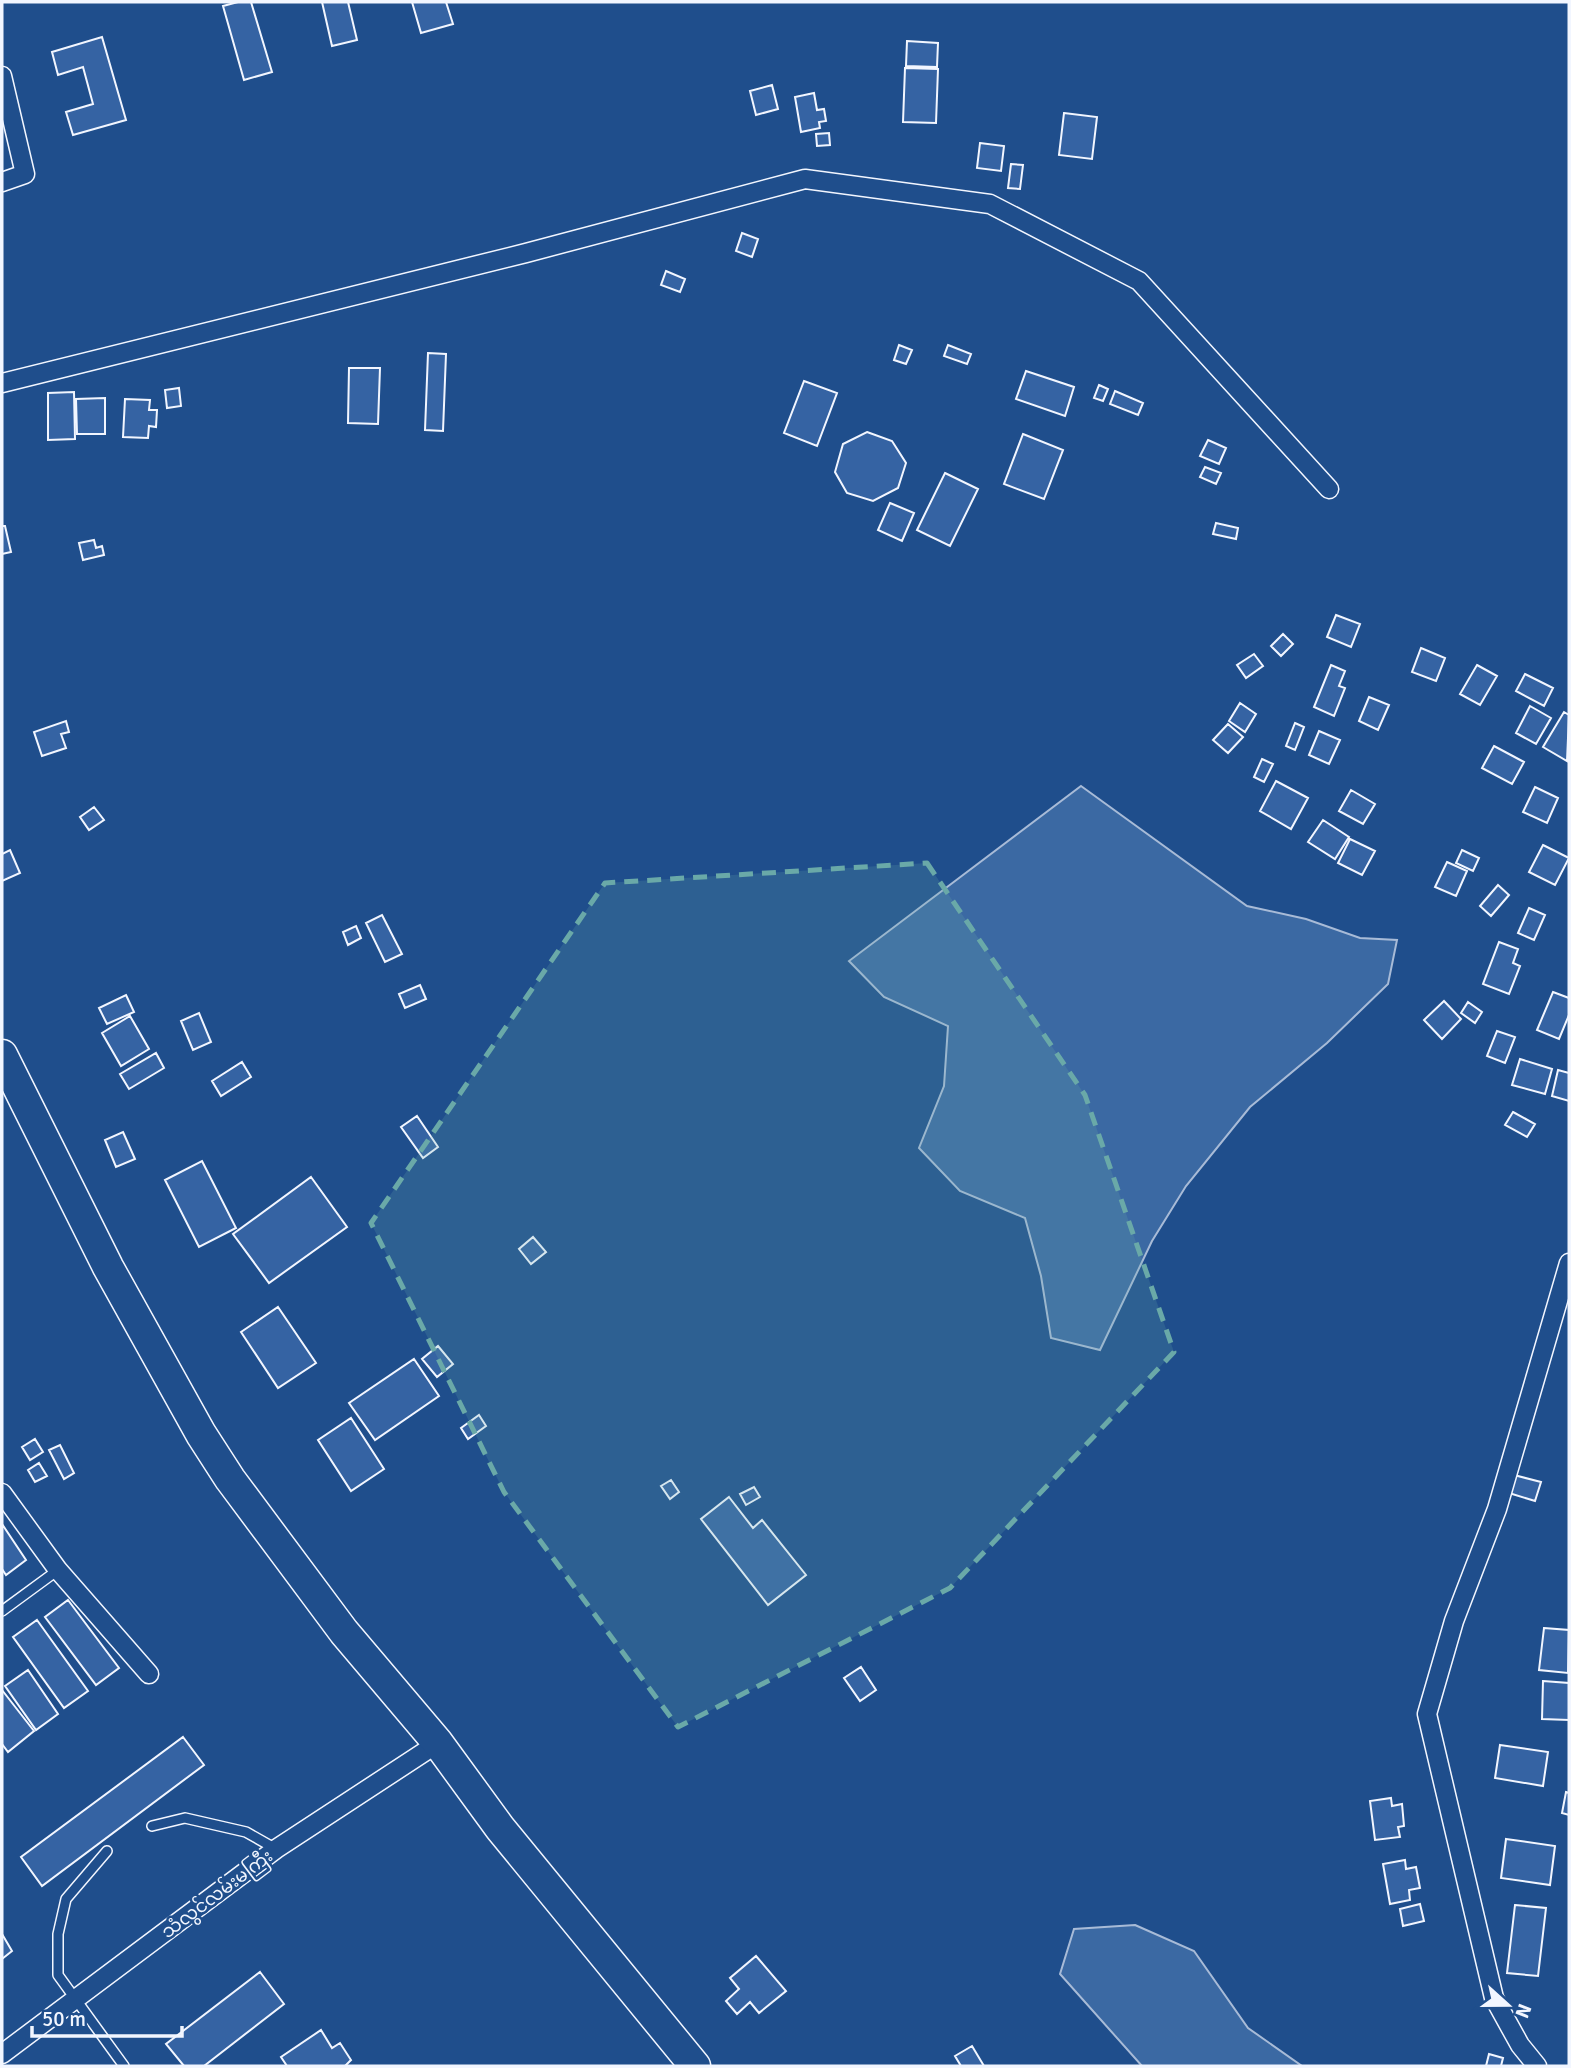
<svg xmlns="http://www.w3.org/2000/svg" width="1571" height="2068" font-family="Signika,'Noto Sans Myanmar',sans-serif">
<rect width="100%" height="100%" fill="#1f4e8c"/>
<path fill="#3b69a3" stroke="#a8bbd7" stroke-width="2" d="M1081,786L1247,906L1306,919L1360,938L1397,940L1388,984L1327,1043L1250,1107L1186,1186L1152,1241L1100,1350L1051,1338L1041,1276L1025,1218L960,1191L919,1148L944,1086L948,1026L884,997L849,961Z
M1135,1925L1194,1951L1248,2028L1302,2066H1142L1060,1974L1074,1929Z"/>
<path fill="#3563a3" stroke="#f2f6ff" stroke-width="2" d="M238,2H251L272,72L244,80L223,6Z
M322,2H348L357,40L332,46Z
M412,2H446L453,24L421,33Z
M102,37L126,120L73,135L66,112L93,104L83,67L58,75L52,52Z
M907,41L938,43L937,67L906,66Z
M905,68L938,69L936,123L903,122Z
M772,85L778,109L756,115L750,91Z
M814,93L817,110L824,109L826,121L819,122L820,128L801,132L795,97Z
M1064,113L1097,117L1092,159L1059,155Z
M829,133L830,145L817,146L816,134Z
M980,143L1004,146L1001,171L977,168Z
M1011,164L1023,165L1020,189L1008,188Z
M742,233L758,239L752,257L736,251Z
M666,271L685,279L680,292L661,285Z
M899,345L912,350L906,364L894,360Z
M948,345L971,354L967,364L944,356Z
M428,353L446,354L443,431L425,430Z
M349,368H380L378,424L348,423Z
M1026,371L1074,387L1065,416L1016,399Z
M804,381L837,393L817,446L784,433Z
M1099,385L1108,389L1103,401L1094,398Z
M179,388L181,406L167,408L165,390Z
M1115,391L1143,403L1138,415L1110,404Z
M74,392L75,439L48,440V393Z
M105,398V434H77L76,399Z
M125,399L150,400L149,410H157L156,427L149,426L148,438L123,437Z
M867,432L892,441L906,463L898,488L873,501L847,493L835,472L843,444Z
M1023,434L1063,450L1044,499L1004,484Z
M1208,440L1226,448L1219,464L1200,456Z
M1205,467L1221,473L1216,484L1200,477Z
M945,473L978,489L950,546L917,530Z
M890,503L914,513L902,541L878,530Z
M1216,523L1238,528L1236,539L1213,534Z
M2,526H5L11,552L2,554Z
M94,540L96,548L102,546L104,555L83,560L79,543Z
M1336,615L1360,624L1351,647L1327,637Z
M1283,634L1293,644L1281,656L1271,646Z
M1421,648L1445,658L1436,681L1412,672Z
M1254,654L1263,666L1246,678L1237,665Z
M1331,665L1345,671L1339,686L1345,688L1334,716L1314,707Z
M1477,665L1497,676L1480,705L1460,694Z
M1525,674L1553,688L1544,706L1516,691Z
M1369,697L1389,705L1378,730L1359,721Z
M1240,703L1256,714L1245,732L1229,721Z
M1530,706L1551,718L1536,744L1516,733Z
M1564,712L1569,715L1567,761L1543,747Z
M66,721L69,732L61,734L66,748L42,756L34,732Z
M1295,723L1304,727L1295,750L1286,746Z
M1228,724L1243,737L1228,753L1213,740Z
M1319,731L1340,740L1329,764L1309,755Z
M1494,746L1524,762L1512,784L1482,768Z
M1262,759L1273,764L1264,782L1254,777Z
M1276,781L1308,798L1291,829L1260,811Z
M1535,787L1558,798L1547,823L1523,812Z
M1351,790L1375,804L1363,824L1339,811Z
M94,807L104,820L89,830L80,817Z
M1323,820L1349,837L1335,859L1308,842Z
M1350,839L1375,851L1362,875L1338,863Z
M1543,845L1569,858L1555,885L1529,872Z
M10,850L20,873L2,881V854Z
M1462,850L1479,858L1473,871L1456,863Z
M1447,862L1467,871L1456,896L1435,887Z
M1498,885L1509,895L1491,916L1480,906Z
M1529,908L1545,915L1534,940L1518,933Z
M382,915L402,954L385,962L366,923Z
M356,926L361,938L348,945L343,932Z
M1499,942L1518,949L1513,963L1520,966L1509,994L1483,984Z
M420,985L426,999L405,1008L399,994Z
M1553,992L1569,998V1015L1559,1039L1537,1030Z
M126,995L134,1012L107,1024L99,1008Z
M1444,1001L1461,1019L1442,1039L1424,1020Z
M1468,1002L1482,1012L1475,1023L1461,1013Z
M199,1013L211,1042L193,1050L181,1021Z
M130,1016L149,1049L121,1066L102,1033Z
M1497,1031L1515,1037L1505,1063L1487,1056Z
M156,1053L164,1068L129,1089L120,1074Z
M1520,1059L1552,1069L1545,1094L1512,1085Z
M242,1062L251,1077L221,1096L212,1081Z
M1558,1070L1569,1073V1101L1552,1096Z
M1513,1112L1535,1124L1527,1137L1505,1125Z
M417,1116L438,1147L423,1158L401,1127Z
M123,1132L135,1159L116,1167L105,1140Z
M202,1161L236,1228L199,1247L165,1180Z
M311,1177L347,1227L269,1283L233,1234Z
M533,1237L546,1252L531,1264L519,1249Z
M278,1307L316,1363L278,1388L241,1332Z
M438,1346L453,1364L437,1377L422,1359Z
M414,1359L439,1396L375,1440L349,1403Z
M479,1415L486,1426L468,1439L461,1428Z
M351,1418L384,1469L351,1491L318,1440Z
M35,1439L43,1452L30,1460L22,1447Z
M60,1445L74,1473L64,1479L49,1450Z
M39,1463L47,1476L35,1482L28,1470Z
M1514,1475L1541,1482L1535,1501L1509,1493Z
M671,1480L679,1492L670,1499L661,1486Z
M754,1487L760,1497L746,1505L740,1494Z
M729,1497L753,1528L762,1520L806,1575L768,1605L701,1519Z
M2,1524L26,1560L6,1575L2,1569Z
M68,1600L119,1668L96,1685L45,1617Z
M37,1620L88,1691L64,1708L13,1637Z
M1544,1628L1569,1630L1568,1673L1539,1670Z
M861,1667L876,1690L860,1701L844,1678Z
M28,1670L58,1714L36,1730L5,1686Z
M1543,1681L1569,1683V1720L1542,1719Z
M2,1690L34,1731L8,1752L2,1744Z
M183,1737L204,1765L42,1886L21,1857Z
M1500,1745L1548,1752L1543,1786L1495,1778Z
M1566,1792L1569,1793V1815L1562,1813Z
M1391,1798L1392,1806L1402,1804L1404,1826L1398,1827L1400,1837L1375,1840L1370,1801Z
M1506,1839L1555,1846L1550,1885L1501,1878Z
M1405,1860L1406,1869L1416,1867L1420,1888L1409,1890L1410,1900L1390,1904L1383,1864Z
M1420,1904L1424,1921L1403,1926L1400,1909Z
M1515,1905L1546,1908L1538,1976L1507,1973Z
M2,1934L12,1951L2,1959Z
M756,1956L786,1991L759,2013L750,2002L737,2014L726,2001L739,1989L730,1978Z
M260,1972L284,2004L204,2066H184L166,2044Z
M321,2030L332,2048L340,2043L351,2060L345,2066H287L281,2057Z
M972,2046L984,2066H961L955,2056Z
M1489,2054L1503,2058L1501,2066H1486Z"/>
<g fill="none" stroke-linecap="round" stroke-linejoin="round">
<g stroke="#f2f6ff" stroke-width="12">
<path id="service" d="M2,1611L58,1570
M152,1826L185,1818L246,1832L276,1849
M107,1851L66,1899L58,1934V1975L124,2066"/>
</g>
<g stroke="#f2f6ff" stroke-width="21">
<path id="minor" d="M2,76L25,174L2,182
M2,383L526,253L805,179L990,204L1139,281L1329,489
M2,1493L58,1570L149,1674
M2,2054L276,1849L438,1743
M1537,2066L1520,2045L1494,1998L1427,1714L1454,1621L1497,1509L1569,1263"/>
</g>
<g stroke="#f2f6ff" stroke-width="33">
<path id="trunk" d="M2,1055L108,1267L201,1434L230,1479L344,1632L438,1743L500,1828L695,2066"/>
</g>
<use href="#service" stroke="#1f4e8c" stroke-width="9"/>
<use href="#minor" stroke="#1f4e8c" stroke-width="18"/>
<use href="#trunk" stroke="#1f4e8c" stroke-width="30"/>
</g>
<path fill="#6aa9a8" fill-opacity="0.2" stroke="#6aa9a8" stroke-width="5" stroke-dasharray="14 9" stroke-linejoin="round" d="M927,863L1085,1095L1174,1352L950,1588L678,1727L504,1492L371,1223L605,883Z"/>
<g text-anchor="middle" dominant-baseline="central" stroke-width="5" stroke-linejoin="round" paint-order="stroke">
<g font-size="18" fill="#f2f6ff" stroke="#1f4e8c">
<text transform="translate(217 1894) rotate(-37)">သံလွင်လမ်းမကြီး</text>
</g>
</g>
<rect width="1571" height="2068" fill="none" stroke="#f2f6ff" stroke-width="7"/>
<g transform="translate(1508 2005) rotate(111)" stroke="#1f4e8c" stroke-width="5" paint-order="stroke">
<path d="M0-5L12 26L0 18L-12 26Z" fill="#f2f6ff"/>
<text y="-10" font-size="19" font-weight="bold" text-anchor="middle" fill="#f2f6ff">N</text>
</g>
<path d="M32 2026v10h150v-10" fill="none" stroke="#f2f6ff" stroke-width="3.5"/>
<text x="42" y="2026" font-size="21" fill="#f2f6ff" stroke="#1f4e8c" stroke-width="5" paint-order="stroke">50 m</text>
</svg>
